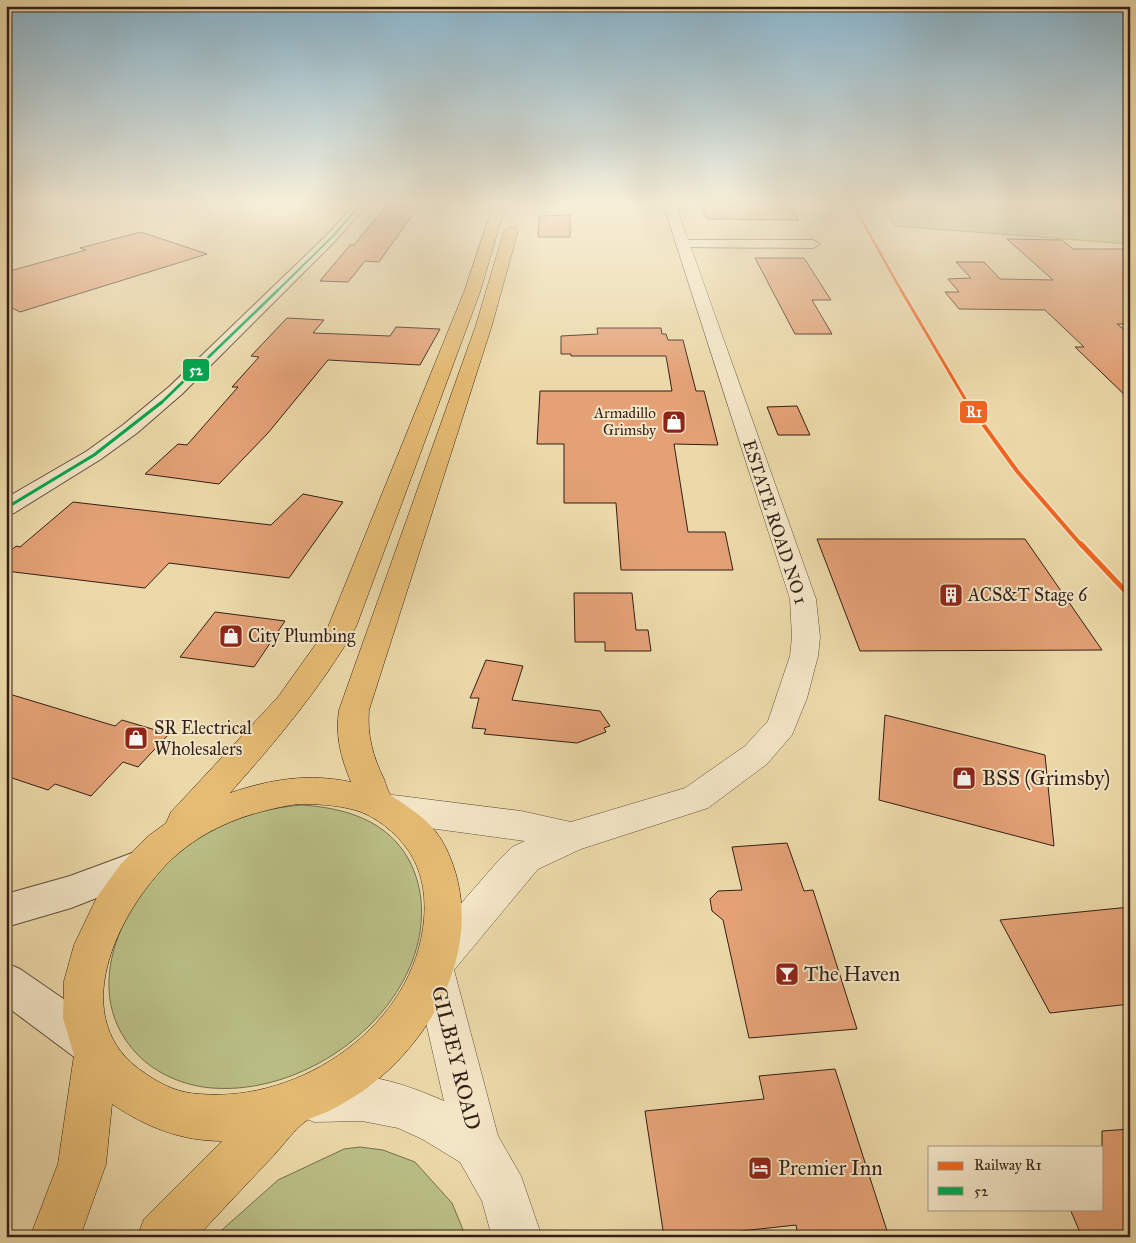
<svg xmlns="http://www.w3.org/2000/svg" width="1136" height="1243" font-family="'IM FELL Great Primer',serif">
<rect width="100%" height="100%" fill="#ecd9a9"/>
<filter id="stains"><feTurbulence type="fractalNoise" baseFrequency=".004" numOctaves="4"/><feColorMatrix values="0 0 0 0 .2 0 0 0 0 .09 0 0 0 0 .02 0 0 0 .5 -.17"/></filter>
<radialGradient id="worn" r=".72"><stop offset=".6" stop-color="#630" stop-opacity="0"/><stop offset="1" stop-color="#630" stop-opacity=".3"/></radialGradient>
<path fill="#babf86" stroke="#766f4e" d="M881,203H1098L1130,223V244L895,226Z
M302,805C345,808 387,820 409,860C422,885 424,911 419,938C401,1026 301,1095 212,1088C185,1086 156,1074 137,1054C71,985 133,878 201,837C233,818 265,808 302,805Z
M360,1147L383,1150L415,1162L452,1203L466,1237H214L278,1180L344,1149Z"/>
<path fill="#e4a176" stroke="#331f17" d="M700,203H787L799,220L707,219Z
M387,205L419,206L379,262L365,261L348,282L320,281L350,245H354Z
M570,215V237H538L539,216Z
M141,232L207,254L20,312L6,305V272L86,250L80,248Z
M1007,239L1062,240L1073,249H1130V324H1117L1130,334V400L1075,347H1084L1045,310L959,309L945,292H959L948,279L971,278L956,262H984L1000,279L1053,280Z
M755,258H804L831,300H812L832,334H795Z
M287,318L324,320L313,333L390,336L396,327L440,329L420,365L328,360L268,433L219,484L145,474L178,444L187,445L238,387H232L259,357L251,356Z
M597,328H661L662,334H666L668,340H683L696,391H704L718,445L674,444L688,532H725L733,570H621L616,503H564V444H537L540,391H672L666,356H571V354H561V336L598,334Z
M797,406L810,435H778L767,407Z
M303,494L343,502L289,578L169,563L145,588L6,571V555L16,546L20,547L73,502L271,525Z
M817,539H1025L1102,650L860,651Z
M574,593H632L636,630H648L651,651H605V642H575Z
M215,612L285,621L254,667L180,657Z
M486,660L523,666L512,700L600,711L610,726L604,728L606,732L577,743L484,734L486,729L472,728L479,698H470Z
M6,693L115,726L122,720L169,734L138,767L123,762L91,796L55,784L48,790L6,776Z
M885,715L1045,755L1054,846L879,800Z
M787,843L804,891L813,890L857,1029L749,1038L723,920L712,911L710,899L718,891L742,890L732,847Z
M1130,907V1004L1050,1013L1000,920Z
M835,1069L889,1237H798L796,1225L687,1237H664L645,1111L764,1099L759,1076Z
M1130,1129V1237H1082L1070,1209H1102V1131Z"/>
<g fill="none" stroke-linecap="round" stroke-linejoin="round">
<g stroke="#614e3c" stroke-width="2">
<path id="minor" d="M356,203H368L337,239L182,394L137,433L101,459L14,513L6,515V498L87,451L123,425L170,386L329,233Z
M683,240H813L820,244L813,248L678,247L676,244L678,241Z
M143,849L155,853L160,864L155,875L71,908L6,927V894L70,876Z
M6,963L20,969L107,1029L113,1044L107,1059L92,1065L77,1059L6,1006Z"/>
</g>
<g stroke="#614e3c" stroke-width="1">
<path id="tertiary" d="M663,203H675L816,599L820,637L818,656L807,698L792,735L767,764L708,808L581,849L538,869L454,970L498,1136L521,1176L542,1237H492L482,1201L460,1162L422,1139L398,1128L362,1121L314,1122L298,1115L291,1099L298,1083C345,1064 399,1081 444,1101L414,970L424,946L499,860L512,847L525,841L385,822L373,818L368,808L373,798L385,794L521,811L571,822L685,788L745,746L768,721L790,656L792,637L790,599Z
M1109,203H1123L1130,207V216Z"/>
</g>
<g stroke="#331f17" stroke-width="1">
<path id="trunk" d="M494,203H506L480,292L356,627C321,688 277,740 230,793C271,779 309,773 351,782C341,758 335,736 339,710L476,325L504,231L511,227L516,228L518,231L492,325L369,710C367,735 373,757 384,779C386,784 388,793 392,796C414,811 434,823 446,848C489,937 438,1037 363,1091C351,1099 339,1106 327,1112C320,1115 312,1117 306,1121C295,1129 284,1144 275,1154C249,1182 223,1209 197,1237H137L144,1219L222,1141C181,1141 146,1127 112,1104L106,1164L80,1237H30L58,1164L74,1055L63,1018L64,981L74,945L97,897L120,865L147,837L166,823L171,812L278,697L328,627L464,292ZM298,804C317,804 337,805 355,810C376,816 396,833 408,850C422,870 426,895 424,919C415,1025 301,1103 200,1094C179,1093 164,1086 146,1074C63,1021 117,912 172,859C207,826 252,811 298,804Z"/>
</g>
<use href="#minor" fill="#f3e6c7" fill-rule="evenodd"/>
<use href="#tertiary" fill="#f3e6c7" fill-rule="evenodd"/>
<use href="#trunk" fill="#e6bc74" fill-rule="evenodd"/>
<g stroke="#f3e6c7" stroke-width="4">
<path id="bus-1-far2" d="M276,292L333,236L362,203"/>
</g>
<g stroke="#f3e6c7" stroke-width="5">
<path id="bus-1-far1" d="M160,404L278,290"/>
</g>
<g stroke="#f3e6c7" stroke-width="6">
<path id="bus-1" d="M6,508L94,455L162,402"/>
</g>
<use href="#bus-1-far2" stroke="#00a651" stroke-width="2"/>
<use href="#bus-1-far1" stroke="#00a651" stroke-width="2.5"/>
<use href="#bus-1" stroke="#00a651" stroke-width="3"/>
<g stroke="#f3e6c7" stroke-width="4.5">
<path id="rail-1-far3" d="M852,203L902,292"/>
</g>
<g stroke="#f3e6c7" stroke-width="5.5">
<path id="rail-1-far2" d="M901,290L968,404"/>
</g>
<g stroke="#f3e6c7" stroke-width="7">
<path id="rail-1-far1" d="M967,402L1017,471L1082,546"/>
</g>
<g stroke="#f3e6c7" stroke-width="9">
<path id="rail-1" d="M1081,544L1130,596"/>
</g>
<use href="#rail-1-far3" stroke="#f26522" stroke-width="2.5"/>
<use href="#rail-1-far2" stroke="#f26522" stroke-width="3"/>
<use href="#rail-1-far1" stroke="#f26522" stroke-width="4"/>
<use href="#rail-1" stroke="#f26522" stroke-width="5"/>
</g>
<linearGradient id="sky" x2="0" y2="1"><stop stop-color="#88b6d0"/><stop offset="0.54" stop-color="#f6eed8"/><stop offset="1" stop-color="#f6eed8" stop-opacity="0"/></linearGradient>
<rect width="1136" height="377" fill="url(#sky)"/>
<defs>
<g id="shop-square" transform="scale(1.25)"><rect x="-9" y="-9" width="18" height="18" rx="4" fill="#8f2418" stroke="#f3e6c7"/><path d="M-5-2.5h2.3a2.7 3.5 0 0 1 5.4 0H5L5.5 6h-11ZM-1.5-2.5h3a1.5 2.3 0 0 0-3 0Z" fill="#fff"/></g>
<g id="building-square" transform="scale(1.25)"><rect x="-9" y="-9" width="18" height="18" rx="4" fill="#8f2418" stroke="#f3e6c7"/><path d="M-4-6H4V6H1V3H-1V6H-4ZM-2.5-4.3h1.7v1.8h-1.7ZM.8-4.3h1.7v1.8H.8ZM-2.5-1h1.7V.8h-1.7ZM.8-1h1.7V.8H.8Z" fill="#fff"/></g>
<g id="bar-square" transform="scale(1.25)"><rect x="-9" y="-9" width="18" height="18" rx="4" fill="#8f2418" stroke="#f3e6c7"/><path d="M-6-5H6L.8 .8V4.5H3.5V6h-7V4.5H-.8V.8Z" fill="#fff"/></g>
<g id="hotel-square" transform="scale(1.25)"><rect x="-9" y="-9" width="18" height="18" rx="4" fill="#8f2418" stroke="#f3e6c7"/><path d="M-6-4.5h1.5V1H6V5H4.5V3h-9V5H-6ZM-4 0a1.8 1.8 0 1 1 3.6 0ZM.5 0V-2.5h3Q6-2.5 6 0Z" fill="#fff"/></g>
</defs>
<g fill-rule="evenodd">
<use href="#shop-square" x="674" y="422"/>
<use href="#building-square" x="951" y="595"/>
<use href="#shop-square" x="231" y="636"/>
<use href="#shop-square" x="136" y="738"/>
<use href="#shop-square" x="964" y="778"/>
<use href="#bar-square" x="787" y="974"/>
<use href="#hotel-square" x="760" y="1168"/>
</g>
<g text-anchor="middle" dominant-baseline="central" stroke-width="4" stroke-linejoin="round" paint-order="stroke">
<g font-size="15" fill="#331f17" stroke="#f3e6c7" text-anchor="end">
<text x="656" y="413">Armadillo<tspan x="656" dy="17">Grimsby</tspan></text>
</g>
<g font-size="18" fill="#331f17" stroke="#f3e6c7">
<text transform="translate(775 522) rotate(72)">ESTATE ROAD NO 1</text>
</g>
<g font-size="18" fill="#331f17" stroke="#f3e6c7" text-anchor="start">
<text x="968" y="595">ACS&amp;T Stage 6</text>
<text x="248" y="636">City Plumbing</text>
<text x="154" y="728">SR Electrical<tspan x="154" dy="21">Wholesalers</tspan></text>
</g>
<g font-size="21" fill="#331f17" stroke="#f3e6c7" text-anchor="start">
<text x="982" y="778">BSS (Grimsby)</text>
<text x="804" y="974">The Haven</text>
<text x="778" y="1168">Premier Inn</text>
</g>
<g font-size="21" fill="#331f17" stroke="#f3e6c7">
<text transform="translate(456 1058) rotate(76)">GILBEY ROAD</text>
</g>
</g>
<g stroke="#f3e6c7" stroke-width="2">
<rect x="182" y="358" width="28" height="24" rx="5" fill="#00a651"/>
<rect x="959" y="400" width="29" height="24" rx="5" fill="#f26522"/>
</g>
<g font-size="14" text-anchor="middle" font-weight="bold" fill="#fff">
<text x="196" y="375">52</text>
<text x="974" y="417">R1</text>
</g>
<rect width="1136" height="1243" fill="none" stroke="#ecd9a9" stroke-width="25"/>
<rect x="8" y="8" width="1121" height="1228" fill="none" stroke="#331f17" stroke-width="2.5"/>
<rect x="12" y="12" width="1111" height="1218" fill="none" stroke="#331f17"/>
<rect x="928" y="1146" width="175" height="65" fill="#f3e6c7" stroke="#a69681"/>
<rect x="938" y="1162" width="25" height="8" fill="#f26522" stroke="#a69681"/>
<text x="974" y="1170" font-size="15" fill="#331f17">Railway R1</text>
<rect x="938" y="1187" width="25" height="8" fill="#00a651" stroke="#a69681"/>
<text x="974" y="1196" font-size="15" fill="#331f17">52</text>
<rect width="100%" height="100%" filter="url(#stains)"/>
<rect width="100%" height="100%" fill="url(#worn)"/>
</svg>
